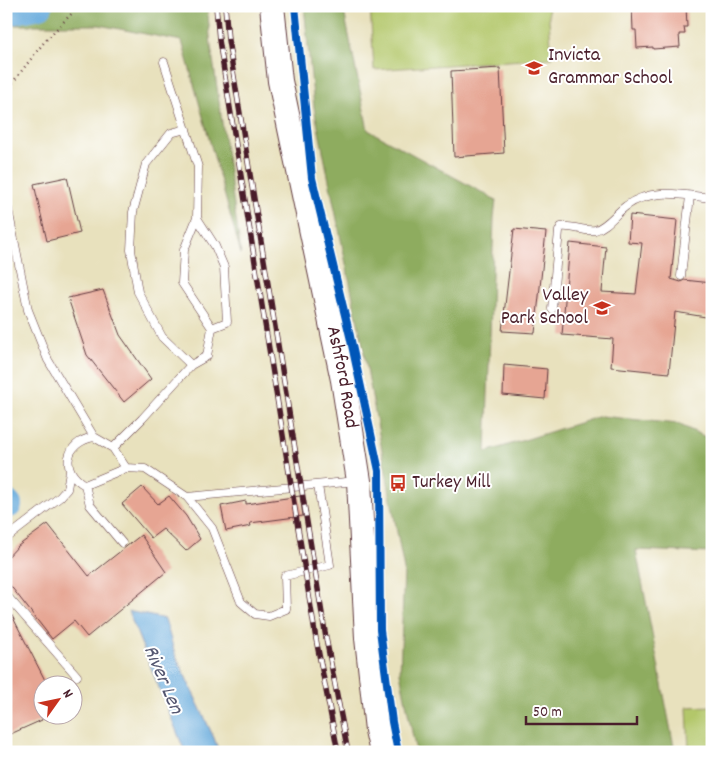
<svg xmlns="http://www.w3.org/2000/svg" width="718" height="758" font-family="Dekko,sans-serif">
<rect width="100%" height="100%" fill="#fff"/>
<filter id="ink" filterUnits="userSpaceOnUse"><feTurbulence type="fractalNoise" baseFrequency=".02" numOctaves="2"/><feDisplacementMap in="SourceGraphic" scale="10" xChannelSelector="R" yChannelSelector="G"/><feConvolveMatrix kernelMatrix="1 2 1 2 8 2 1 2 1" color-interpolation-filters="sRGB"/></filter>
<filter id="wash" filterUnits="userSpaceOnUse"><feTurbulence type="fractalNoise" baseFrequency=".0096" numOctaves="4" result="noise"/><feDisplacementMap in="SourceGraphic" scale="20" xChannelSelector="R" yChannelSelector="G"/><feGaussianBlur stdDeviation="1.12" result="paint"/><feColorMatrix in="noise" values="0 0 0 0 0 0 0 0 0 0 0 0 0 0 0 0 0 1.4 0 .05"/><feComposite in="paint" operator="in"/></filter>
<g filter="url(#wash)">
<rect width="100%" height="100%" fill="#e8e1bd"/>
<path fill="#b3c76b" stroke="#7e734b" d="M370,6H548L552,58L374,70Z
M712,706V752H689L687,707Z"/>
<path fill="#8eac5f" stroke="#6c6645" d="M6,6H207L211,46L241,254L182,41L99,25H6Z
M304,6H343L368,130L496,200L494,218L486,452L601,416L678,424L712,440V553L636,550L675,752H416L400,673L404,570L363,347L314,107Z"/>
<path fill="#66aadb" stroke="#586483" d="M128,611L165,619L175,654L214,738L219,752H185Z"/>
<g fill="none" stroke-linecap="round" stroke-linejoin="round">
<path stroke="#66aadb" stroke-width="26" d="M6,13L40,6
M6,502L9,505"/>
</g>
<g id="blocks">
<path fill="#e6a593" d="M632,6H686L687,27H684L685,34H679L680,47L653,49V47L637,48L636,30H633Z
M500,68L504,153L454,157L451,71Z
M67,177L80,233L47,241L34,184Z
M630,215L677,220L671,279L681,282L684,280L712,283V318L675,312L669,373L611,367L613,339L562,335L570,243L606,247L602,292L636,294L642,243L628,242Z
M514,229L546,232L535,333L502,331Z
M103,290L120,335L151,379L124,402L87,355L68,298Z
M504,365L547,369L545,399L503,395Z
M142,487L158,504L169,496L186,516L200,539L186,551L163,529L151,538L122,504Z
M300,496L303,516L250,523L251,526L226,531L221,506L246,501V504Z
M48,524L89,576L141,535L166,572L87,637L74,621L52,639L6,580V559L18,546Z
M6,604L48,686H42V720L6,736Z"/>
</g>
</g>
<g filter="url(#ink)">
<use href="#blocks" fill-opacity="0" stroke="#623c41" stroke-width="1"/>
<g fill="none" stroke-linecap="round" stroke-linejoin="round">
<g stroke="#623c41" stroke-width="9">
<path id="lane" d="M186,129L171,133L146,164L133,212L131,250L138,292L162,337L191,365
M8,209L28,310L48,360L94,437
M197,218L215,246L224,267L227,322L212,328
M681,276L690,196
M552,309L559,231L561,227C572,225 584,232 595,230C607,227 616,213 626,206C651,187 683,195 712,198
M113,448L142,419L191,365L207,356L212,328L182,283L184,250L197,218L198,167L164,62
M126,468L145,469L187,497L357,481
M85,485L126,468L113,448L94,437C65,442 59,471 85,485L90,505L122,543
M187,497L212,528L241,602L255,614L269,616L286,609L285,576L330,565L318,485
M6,536L8,537L60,497L67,489L70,471
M6,595L77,676"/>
</g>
<g stroke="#623c41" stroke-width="26">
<g id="primary">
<path id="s1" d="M272,6L280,81L343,380L359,481L367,638L377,730L382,752"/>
</g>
</g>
<path stroke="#623c41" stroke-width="2.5" stroke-dasharray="1 4" stroke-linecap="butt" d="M6,91L45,41L79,6"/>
<use href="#lane" stroke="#fff" stroke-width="8"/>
<use href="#primary" stroke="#fff" stroke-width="24"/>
<g stroke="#4a1f2b" stroke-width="5.5">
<path id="rail" d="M216,6L219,40L316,639L338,752
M225,6L228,40L326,638L348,752"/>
</g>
<use href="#rail" stroke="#fff" stroke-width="4" stroke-dasharray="11" stroke-linecap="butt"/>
<g stroke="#fff" stroke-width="11">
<path id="cycleway" d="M295,6L312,178L350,336L379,471L380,630L392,722L398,752"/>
</g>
<use href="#cycleway" stroke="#0057b8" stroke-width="8"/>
</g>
</g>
<defs>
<g id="school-bare" transform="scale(1.35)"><path d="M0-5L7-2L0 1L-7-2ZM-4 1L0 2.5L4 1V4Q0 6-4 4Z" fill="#c8321e" stroke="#fff" stroke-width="2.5" paint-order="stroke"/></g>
<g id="bus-bare" transform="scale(1.35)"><path d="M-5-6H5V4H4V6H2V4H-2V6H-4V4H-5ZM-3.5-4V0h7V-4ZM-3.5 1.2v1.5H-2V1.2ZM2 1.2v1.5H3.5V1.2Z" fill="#c8321e" stroke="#fff" stroke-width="2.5" paint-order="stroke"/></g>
</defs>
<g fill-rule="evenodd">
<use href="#school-bare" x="534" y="68"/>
<use href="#school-bare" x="602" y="308"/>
<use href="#bus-bare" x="398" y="483"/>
</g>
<g text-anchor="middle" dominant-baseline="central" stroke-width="4" stroke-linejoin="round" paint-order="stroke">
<g font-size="20" fill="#4a1f2b" stroke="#fff" text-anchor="start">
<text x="548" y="56">Invicta<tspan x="548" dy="23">Grammar School</tspan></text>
<text x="588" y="296" text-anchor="end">Valley<tspan x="588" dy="23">Park School</tspan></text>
<text x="412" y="483">Turkey Mill</text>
</g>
<g font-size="20" fill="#4a1f2b" stroke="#fff">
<text stroke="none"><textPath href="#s1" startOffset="378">Ashford Road</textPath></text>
</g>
<g font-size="21" font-style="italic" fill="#555771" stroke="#fff">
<text transform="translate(162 680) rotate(67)">River Len</text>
</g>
</g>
<rect width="718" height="758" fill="none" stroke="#fff" stroke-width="25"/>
<g transform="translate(58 700) rotate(57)"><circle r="24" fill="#ffffff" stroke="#b7a5aa"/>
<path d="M0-4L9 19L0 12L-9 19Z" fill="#c8321e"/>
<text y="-8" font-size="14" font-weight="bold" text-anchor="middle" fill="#4a1f2b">N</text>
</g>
<path d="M526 716v8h111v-8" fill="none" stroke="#4a1f2b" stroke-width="2.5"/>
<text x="533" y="716" font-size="15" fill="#4a1f2b" stroke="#ffffff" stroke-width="4" paint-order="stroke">50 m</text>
</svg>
